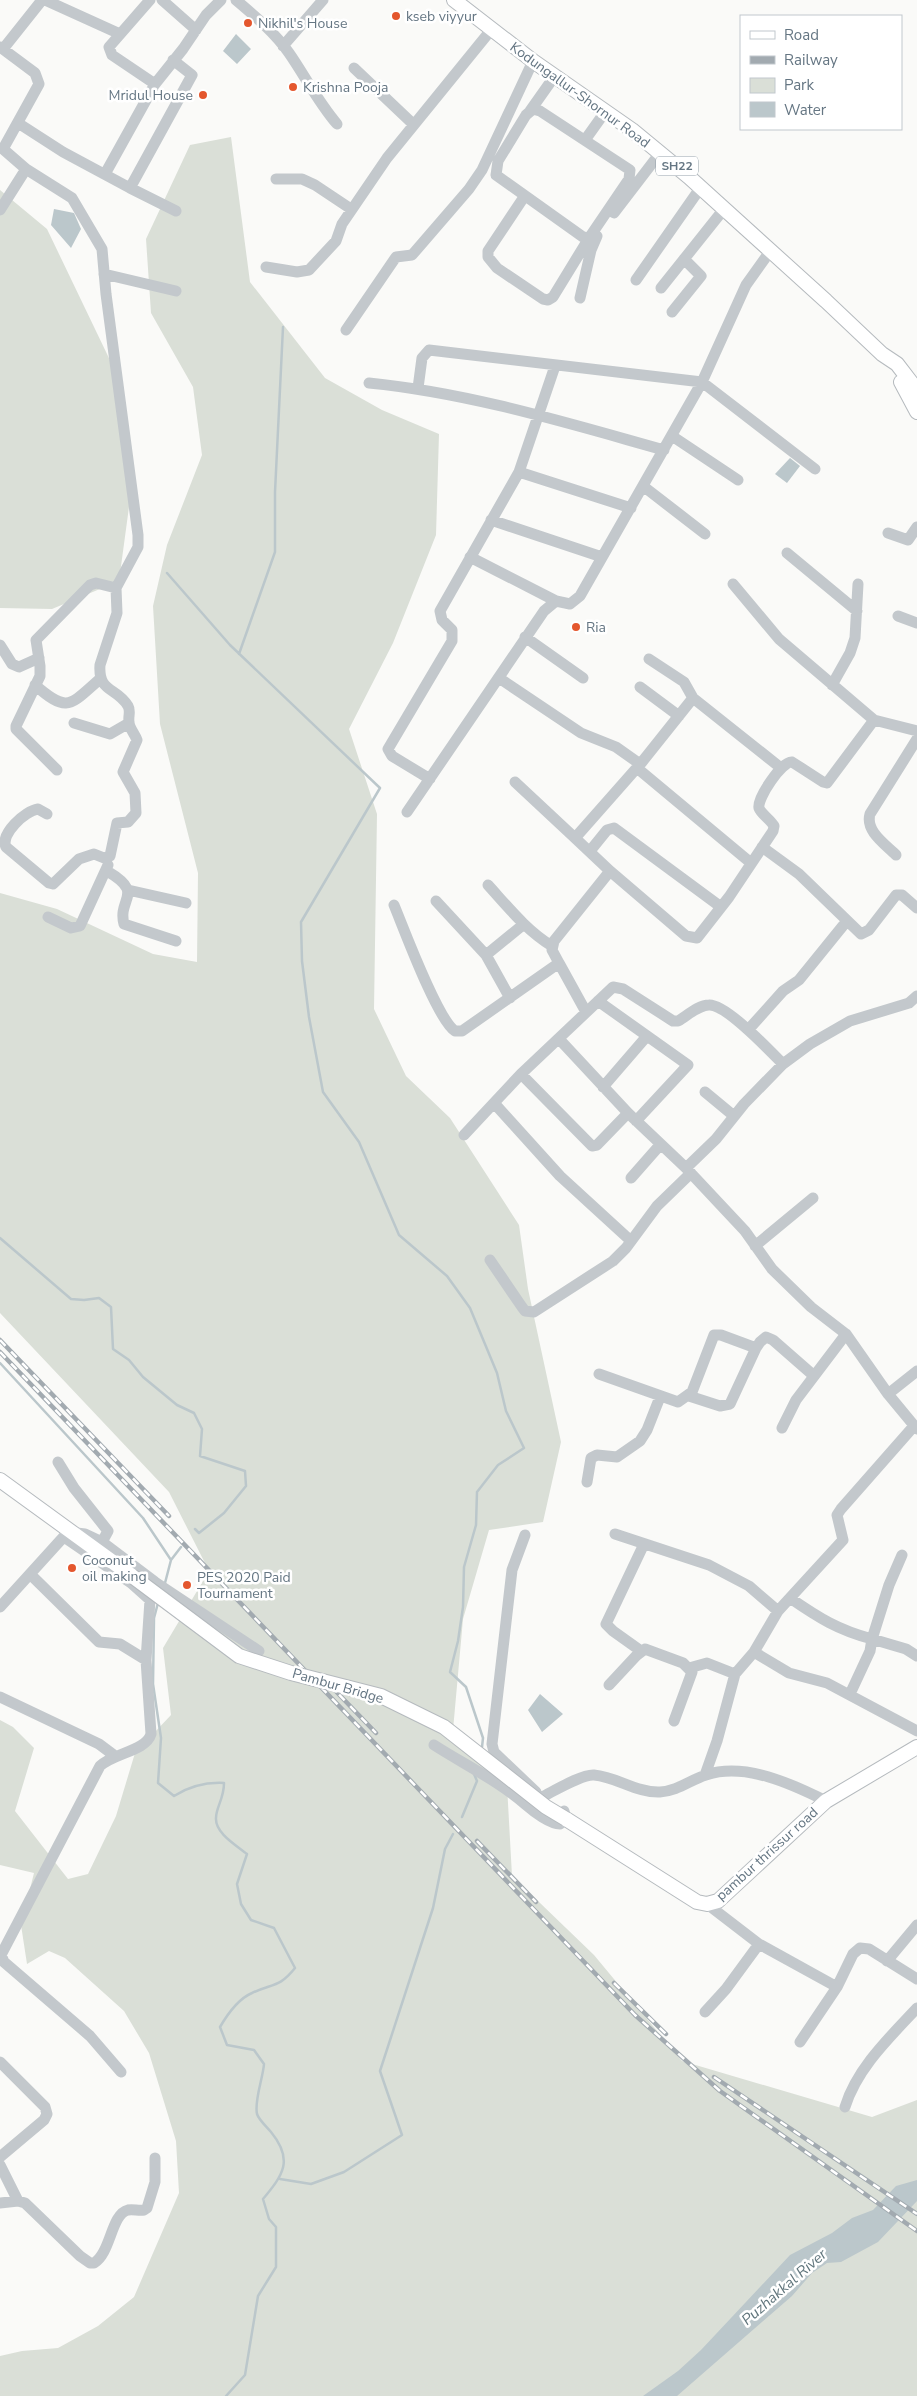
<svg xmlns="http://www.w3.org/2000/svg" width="917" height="2396" font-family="'Nunito Sans',sans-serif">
<rect width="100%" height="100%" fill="#fafaf8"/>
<path fill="#dadfd7" d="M231,137L250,282L325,378L382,410L439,434L436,535L393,643L349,729L377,814L374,1009L406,1076L450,1118L519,1225L528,1289L561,1442L543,1522L489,1530L463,1619L453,1730L506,1767L512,1876L594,1955L682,2061L872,2117L917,2100V2396H0V2356L22,2351L58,2348L98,2326L134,2297L179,2193L176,2141L149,2053L124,2011L65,1958L49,1951L27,1964L21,1925L34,1873L0,1865V1720L13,1727L34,1748L15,1811L68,1879L88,1874L116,1816L135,1753L171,1715L163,1648L209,1571L169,1492L0,1313V893L57,909L153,954L197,962L198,873L160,724L153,606L167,545L202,455L193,387L151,313L146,239L190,145Z
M0,190L47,229L119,379L134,470L119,581L52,609L0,608Z"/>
<path fill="#bbc7cb" d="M236,34L251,49L237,64L223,51Z
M54,209L74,213L81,229L71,248L51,225Z
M790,458L800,466L787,483L775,474Z
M540,1694L563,1714L542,1732L528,1710Z
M917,2180V2201L878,2242L841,2262L827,2263L812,2273L792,2296L677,2396H643L678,2371L701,2350L790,2255L832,2233L852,2218L873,2210L896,2186Z"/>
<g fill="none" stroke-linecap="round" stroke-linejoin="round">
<path stroke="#bbc7cb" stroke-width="2.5" d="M167,573L230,645L380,788L301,922L302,961L309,1017L323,1092L359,1142L399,1235L447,1276L470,1308L497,1373L506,1411L524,1448L498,1465L477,1492L476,1525L464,1567L463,1607L458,1641L450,1672L466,1687L483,1738L482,1747
M239,654L275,552V492L283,327
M0,1238L71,1299L84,1300L99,1298L111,1307L113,1349L129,1360L143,1377L177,1405L194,1413L202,1429L200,1456L245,1471L246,1486L224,1513L199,1533L195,1529
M0,1363L143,1518L171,1560
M165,1583L171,1560L181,1547
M158,1603L154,1618L153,1684L161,1738L158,1783L174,1796C190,1786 205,1782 224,1783C224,1799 216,1807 216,1818C215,1833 236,1845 247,1854L237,1884L241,1904L251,1920L274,1928L295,1968C279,1988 273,1983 252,1993C238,1999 227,2015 220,2027L227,2045L254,2050L264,2064C263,2078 254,2101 257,2114C259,2120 266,2126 271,2132C294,2160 283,2175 263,2199L269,2219L276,2227V2267L258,2296L245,2375L226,2396
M462,1817L477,1781L474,1774
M280,2179L311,2184L344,2172L402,2135L380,2071L433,1908L445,1849L453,1834"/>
<g stroke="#b5babe" stroke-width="16">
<path id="major" d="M454,0L533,61L632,130L689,177L826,301L882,354L897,364L917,390
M901,382L917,412
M0,1480L132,1576
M566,1819L697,1902L707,1904L718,1901L826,1801L917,1747"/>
</g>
<path stroke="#c3c8cc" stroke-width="11" d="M45,0L120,34
M150,0L109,47L112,55L155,84
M162,0L196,30
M236,0C255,16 275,33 289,53C305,76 318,102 337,124
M283,46L323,0
M0,47L35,73L39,84L3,149L26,169L72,198L102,249L106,294L138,535V547L116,588L117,613L100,665C98,693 117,687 128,706C131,711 128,716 129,722C129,728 135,734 137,740L123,772L135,793L136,813L128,822L117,823L110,856L104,858L94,854L79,859L53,884L49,883L6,847C0,834 25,811 38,809L47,814
M3,49L42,0
M354,68L413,124
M533,109L540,111L630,170L629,179L589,238L583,237L496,175L498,161L526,115Z
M530,111L554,77
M18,123L63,152L130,188L192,75L173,60
M585,140L605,112
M105,174L155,84L183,49L206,15L221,0
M276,179H302L315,185L351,209
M130,188L176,211
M524,197L488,251V257L497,268L543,299L548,300L553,297L589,238
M0,210L26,169
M614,213L660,153
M266,267L297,272L309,270L336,241L342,224L387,158L491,30
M104,274L176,291
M636,280L701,187
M661,288L724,209
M580,298L591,250L597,236
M672,312L701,276L684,259
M346,330L396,257L412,255L469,189L482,170L533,61
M369,383C470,393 567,423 664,450
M418,388L422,358L429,350L702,382L815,469
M672,436L738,480
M519,472L631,508
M643,486L705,534
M491,520L602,557
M888,533L908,540L917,527
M787,553L857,611
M470,557L556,601
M733,584L779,639L874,720L917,731
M898,616L917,623
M525,637L583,678
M0,645L12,664L19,667L39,658
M649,659L684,682L693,698L781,768
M499,678L581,733L616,747L640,764
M35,685C68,714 70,705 100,679
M832,685L850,653L855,638L858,584
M640,687L679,716
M74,723L110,734L129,723
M637,768L751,863
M57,770L16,729V726L40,676V666L36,640L90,585L96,583L116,588
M430,779L392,756L388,749L452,641V630L442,620L440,611L519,472L555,366
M515,782L575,838
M407,812L544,611L556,601L570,604L580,596L702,382L746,285L771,250
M762,847L799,874L861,934L869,930L896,895H902L917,908
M590,851L607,830L614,828L721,907
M896,855C885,844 865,831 870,814L917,739
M107,871C146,894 117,898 124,924L176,941
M610,871L686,936L697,938L729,897L773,831L774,826C771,820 761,814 759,808C757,798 782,761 792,762L823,782L827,783L874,720
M488,885C508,907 527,931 552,946
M128,890L186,903
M436,901L486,955L510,998
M394,905C404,929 437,1019 455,1031H462L559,963L552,950L554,941L610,871L575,838L642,762L693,698
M48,917L71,928L80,926L108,865
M486,955L524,924
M559,963L586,1012
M598,1001L688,1065L636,1121
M748,1030L783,991L799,980L846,922
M560,1040L628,1113L686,1168L745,1231L772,1269L811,1307L846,1334L888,1394L917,1429
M521,1074L592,1146L597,1145L628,1113
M603,1087L647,1036
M705,1092L734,1116
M494,1103L560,1176L631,1241
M464,1135L521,1074L613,987L623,989L673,1021H678C687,1016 698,1005 709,1005C726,1004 770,1051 783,1064
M686,1168L716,1139L744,1104L783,1064L810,1044L850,1021L909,1003L917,996
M631,1178L660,1145
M755,1246L813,1198
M490,1260L522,1307L525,1311L534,1312L613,1261L626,1248L657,1206L691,1173
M599,1374L678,1402L692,1392L714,1335H721L756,1348
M888,1394L917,1371
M689,1396L720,1406L730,1404L756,1348L760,1342L766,1337L773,1340L813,1375
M782,1428L796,1400L846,1334
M58,1462L74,1488L108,1531L102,1542
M587,1482L591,1458L597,1455L617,1457L640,1441L647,1430L660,1397
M615,1534L709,1565L749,1586L778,1611
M525,1535L512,1570L492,1744L494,1752L536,1792
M64,1537L131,1583L150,1600L146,1660L151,1734C146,1751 114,1753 100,1766L1,1955L4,1962L90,2036L121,2072
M30,1574L99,1642L120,1644L146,1660
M790,1598C819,1618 838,1630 872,1639L889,1585L902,1555
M0,1607L68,1532L85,1534L102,1542L155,1582L259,1651
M641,1651L613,1631L606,1624L644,1544
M754,1652L778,1611L843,1540L837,1515L841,1509L914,1426
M689,1668L707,1663L735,1674
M609,1685L636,1656L645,1649L683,1663L692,1672L674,1721
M850,1694L870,1651L872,1639L906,1649L917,1656
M0,1697L99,1744L115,1756
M434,1745C465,1765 499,1781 526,1805C534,1812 550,1824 560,1824L566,1819L564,1811
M705,1775L717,1741L735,1674L754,1652L789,1673L827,1683L917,1731
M542,1797C554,1791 582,1774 594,1775C617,1777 637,1793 660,1792C678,1791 690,1780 706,1775C745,1762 792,1784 826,1801
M759,1944L837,1987
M887,1961L917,1925
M705,2012L726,1989L759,1944L707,1904
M800,2042L837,1987L853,1954L860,1948L869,1949L917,1979
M0,2062L45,2107L47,2114L44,2120L0,2157
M845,2107C857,2068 890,2037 917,2008
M0,2165L18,2201
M0,2203L18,2201L25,2203L80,2256L90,2263H94C111,2253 111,2214 128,2210C133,2209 139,2211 144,2210L147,2208L155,2182V2158"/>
<use href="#major" stroke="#fff" stroke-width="14"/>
<g stroke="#a2aab0" stroke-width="4.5">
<path id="rail" d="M0,1340L169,1516
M0,1352L635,2015L720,2091L917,2231
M328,1683L376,1733
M477,1841L536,1902
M614,1983L666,2034
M714,2077L917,2214"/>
</g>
<use href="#rail" stroke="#fff" stroke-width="2.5" stroke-dasharray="8" stroke-linecap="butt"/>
<g stroke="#b5babe" stroke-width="16" stroke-linecap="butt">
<path id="major-bridge" d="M132,1576L239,1656L291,1673L381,1696L444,1727L546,1807L566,1819"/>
</g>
<use href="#major-bridge" stroke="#fff" stroke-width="14"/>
</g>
<g fill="#e4572e" stroke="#fff" stroke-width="2">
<circle cx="396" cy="16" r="5"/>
<circle cx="248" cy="23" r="5"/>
<circle cx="293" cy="87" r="5"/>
<circle cx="203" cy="95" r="5"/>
<circle cx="576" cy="627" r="5"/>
<circle cx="72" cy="1568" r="5"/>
<circle cx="187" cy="1585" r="5"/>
</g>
<g text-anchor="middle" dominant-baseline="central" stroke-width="5" stroke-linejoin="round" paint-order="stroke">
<rect fill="#fff" stroke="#939fa8" stroke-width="1" x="656" y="156.5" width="42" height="19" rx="4"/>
<g font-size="12" font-weight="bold" fill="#657683">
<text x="677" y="166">SH22</text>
</g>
<g font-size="14" fill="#657683" stroke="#fff" text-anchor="start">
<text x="406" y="16">kseb viyyur</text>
<text x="258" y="23">Nikhil's House</text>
<text x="303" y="87">Krishna Pooja</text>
<text x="193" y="95" text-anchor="end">Mridul House</text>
<text x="586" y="627">Ria</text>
<text x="82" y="1560">Coconut<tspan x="82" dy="16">oil making</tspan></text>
<text x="197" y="1577">PES 2020 Paid<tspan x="197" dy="16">Tournament</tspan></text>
</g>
<g font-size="14" fill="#657683" stroke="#fff">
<text transform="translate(580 95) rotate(36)">Kodungallur-Shornur Road</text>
<text transform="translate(338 1686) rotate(16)">Pambur Bridge</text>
<text transform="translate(767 1854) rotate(-42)">pambur thrissur road</text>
</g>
<g font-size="15" font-style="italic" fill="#60757c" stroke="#fff">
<text transform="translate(784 2287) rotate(-41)">Puzhakkal River</text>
</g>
</g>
<rect x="740" y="15" width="162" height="115" fill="#ffffff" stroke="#c1c8cd"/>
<rect x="750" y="31" width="25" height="8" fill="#ffffff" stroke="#c1c8cd"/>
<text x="784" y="40" font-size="15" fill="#657683">Road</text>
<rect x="750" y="56" width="25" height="8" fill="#a2aab0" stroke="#c1c8cd"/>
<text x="784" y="65" font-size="15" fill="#657683">Railway</text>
<rect x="750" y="78" width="25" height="15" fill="#dadfd7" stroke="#c1c8cd"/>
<text x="784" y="90" font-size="15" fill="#657683">Park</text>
<rect x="750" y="102" width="25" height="15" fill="#bbc7cb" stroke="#c1c8cd"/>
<text x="784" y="115" font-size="15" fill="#657683">Water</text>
</svg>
